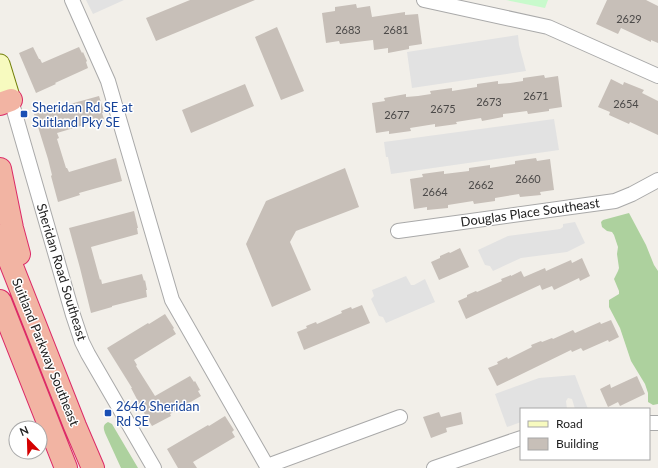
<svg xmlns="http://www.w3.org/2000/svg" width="658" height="468" font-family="Lato,sans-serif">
<rect width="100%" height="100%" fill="#f2efe9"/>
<path fill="#add19e" d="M629,213L646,245L654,265L658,271V404L653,405L648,402V393L645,384L631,361L620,328L609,307V300L619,294V291L614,279L618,271L619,268L617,254L618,247L614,235L612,232L607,231L602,227L601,222L603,220Z
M108,422L112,424L138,468H121L105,433C103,427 103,425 108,422Z"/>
<path fill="#c8facc" d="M506,0H548L545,8Z"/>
<path fill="#e2e2e2" d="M86,0H124L93,14Z
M518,35L519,45L526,71L412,88L407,52Z
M554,119L559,150L391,174L388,157H386L384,142Z
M575,222L585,243L567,252L521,258L493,271L490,266L485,265L478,250L508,236L560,229L563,227V224Z
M406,276L411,285H414L425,279L435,302L386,323L383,317L379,316L371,299L374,296L372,290Z
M575,375L588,409H575L572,399L568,398L566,401L567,409H521V422L507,427L495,394L539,378Z"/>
<path fill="#c7bfb8" d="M190,0H255L156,41L146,18Z
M607,0H646L658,6V43L651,40V42L621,28L618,34L596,24Z
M356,4L357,8L370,6L372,17L405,12V15L418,14L422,44L409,46V49L388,53V48L374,50L373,40L340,44L339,41L326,43L322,13L335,11V7Z
M277,27L304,91L281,100L255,37Z
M33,47L39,59H40L42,63L79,47L82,53L83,52L87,61L86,62L88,68L55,83L56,84L36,93L19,53Z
M544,75L545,78L558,76L562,107L549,109V111L528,114L527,111L503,114V117L482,121L481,118L456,122L457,124L435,127V124L410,128L411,131L389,134V131L376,133L372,103L385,101L384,98L406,94V97L418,96L431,94L430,91L452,88V91L477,87V84L498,81V84L510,83L523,81V78Z
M611,79L623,85L624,82L644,90L642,93L658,101V135L630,122L629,124L609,115L610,112L598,107Z
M245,84L254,106L191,133L182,110Z
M99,96L104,112L102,113L104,119L57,133L59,138L57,139L66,168H67L69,172L116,158L122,181L79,193L80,195L58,202L51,176L52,175L48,159L34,114Z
M536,158L537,161L550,159L554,190L540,192L541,195L520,197L519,194L495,198V201L474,204L473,201L448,205V208L427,210V207L414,209L410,179L423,177L422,174L444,171V174L469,171V168L490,165V168L515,164V161Z
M345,168L359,207L296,231L290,242L311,290L272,307L246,244L266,201Z
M134,211L138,228H137L138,234L91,247L100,280L101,279L102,284L142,274L144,281L145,280L147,290H146L147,297L112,306V307L91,313L80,268L69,228Z
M460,248L469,267L439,280L431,262L440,258V256L449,252L450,253Z
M582,258L590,276L580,281L579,278L554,290L552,286L542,290L540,285L466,319L458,301L467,297V295L476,291L477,292L502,281L501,279L511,275V276L521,271L524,277L545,268L546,271L571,260L572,263Z
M362,305L370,323L304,350L297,332L307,328L306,326L316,322L317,324L342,313L341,311L351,307L352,309Z
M165,314L174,328L173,329L176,334L134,360L137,365L136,366L155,396L190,376L194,382L195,381L200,390L198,391L201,396L170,414L171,416L152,426L138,403H139L131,388H132L107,348L148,323L149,324Z
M611,320L619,337L609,342L608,340L583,351L581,348L572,352L571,350L497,386L488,368L498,364L497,362L507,357L508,359L532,347L531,345L541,341L542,342L552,338L553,339L573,330L575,333L600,322L601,324Z
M637,376L645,394L620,406L618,402L608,407L600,389L610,384L611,388Z
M439,412L441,417L461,412L463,424L446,428L447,432L431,438L423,417Z
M225,416L234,430L232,432L235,437L193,462L197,468H178L167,449L208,425L209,426Z"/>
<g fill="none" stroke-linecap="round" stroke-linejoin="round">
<g stroke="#a9a9a9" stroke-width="16">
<path id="minor" d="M72,0L108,81L172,300L268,468
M424,0L548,27L658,76
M11,100L73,315L82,342L88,354L154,468
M398,231L615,201L632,194L658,180
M649,423H658
M267,466L400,417
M434,468L521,438"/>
</g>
<g stroke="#707d05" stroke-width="21">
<path id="secondary" d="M0,64L11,100"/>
</g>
<g stroke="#dc2a67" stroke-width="24">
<path id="trunk" d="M0,104L11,100
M0,169L12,228L19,254
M0,236L75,426L93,468
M0,301L66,468"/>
</g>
<use href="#minor" stroke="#fff" stroke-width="14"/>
<use href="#secondary" stroke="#f7fabf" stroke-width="19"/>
<use href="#trunk" stroke="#f2b4a3" stroke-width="22"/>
</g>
<g fill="#1a4fb4" stroke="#fff" stroke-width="1.5">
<rect x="20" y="110" width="8" height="8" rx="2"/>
<rect x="104" y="409" width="8" height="8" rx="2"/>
</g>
<g text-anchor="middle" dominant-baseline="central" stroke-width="3" stroke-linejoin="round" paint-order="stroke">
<g font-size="11" fill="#4b4948">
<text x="629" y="18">2629</text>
<text x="348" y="29">2683</text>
<text x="396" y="29">2681</text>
<text x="536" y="95">2671</text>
<text x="489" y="101">2673</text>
<text x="626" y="103">2654</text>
<text x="443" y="108">2675</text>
<text x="397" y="114">2677</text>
<text x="528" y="178">2660</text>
<text x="481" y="184">2662</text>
<text x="435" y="191">2664</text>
</g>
<g font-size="13" fill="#164399" stroke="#fff" text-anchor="start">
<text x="32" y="107">Sheridan Rd SE at<tspan x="32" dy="15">Suitland Pky SE</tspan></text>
<text x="116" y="406">2646 Sheridan<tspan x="116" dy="15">Rd SE</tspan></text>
</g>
<g font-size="13" fill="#222" stroke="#fff">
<text transform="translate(530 212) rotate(-8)">Douglas Place Southeast</text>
<text transform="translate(62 272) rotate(73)">Sheridan Road Southeast</text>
<text transform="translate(46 352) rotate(68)">Suitland Parkway Southeast</text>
</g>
</g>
<rect x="520" y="408" width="130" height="52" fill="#ffffff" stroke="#a7a7a7"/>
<rect x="528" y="421" width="20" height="6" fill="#f7fabf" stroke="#a7a7a7"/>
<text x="556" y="428" font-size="12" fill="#222222">Road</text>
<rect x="528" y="438" width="20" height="12" fill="#c7bfb8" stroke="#a7a7a7"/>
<text x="556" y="448" font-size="12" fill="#222222">Building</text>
<g transform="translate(28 440) rotate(337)"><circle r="19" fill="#ffffff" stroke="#a7a7a7"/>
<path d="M0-3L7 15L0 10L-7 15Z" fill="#d40000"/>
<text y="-6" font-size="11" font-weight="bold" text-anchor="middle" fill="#222222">N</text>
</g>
</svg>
